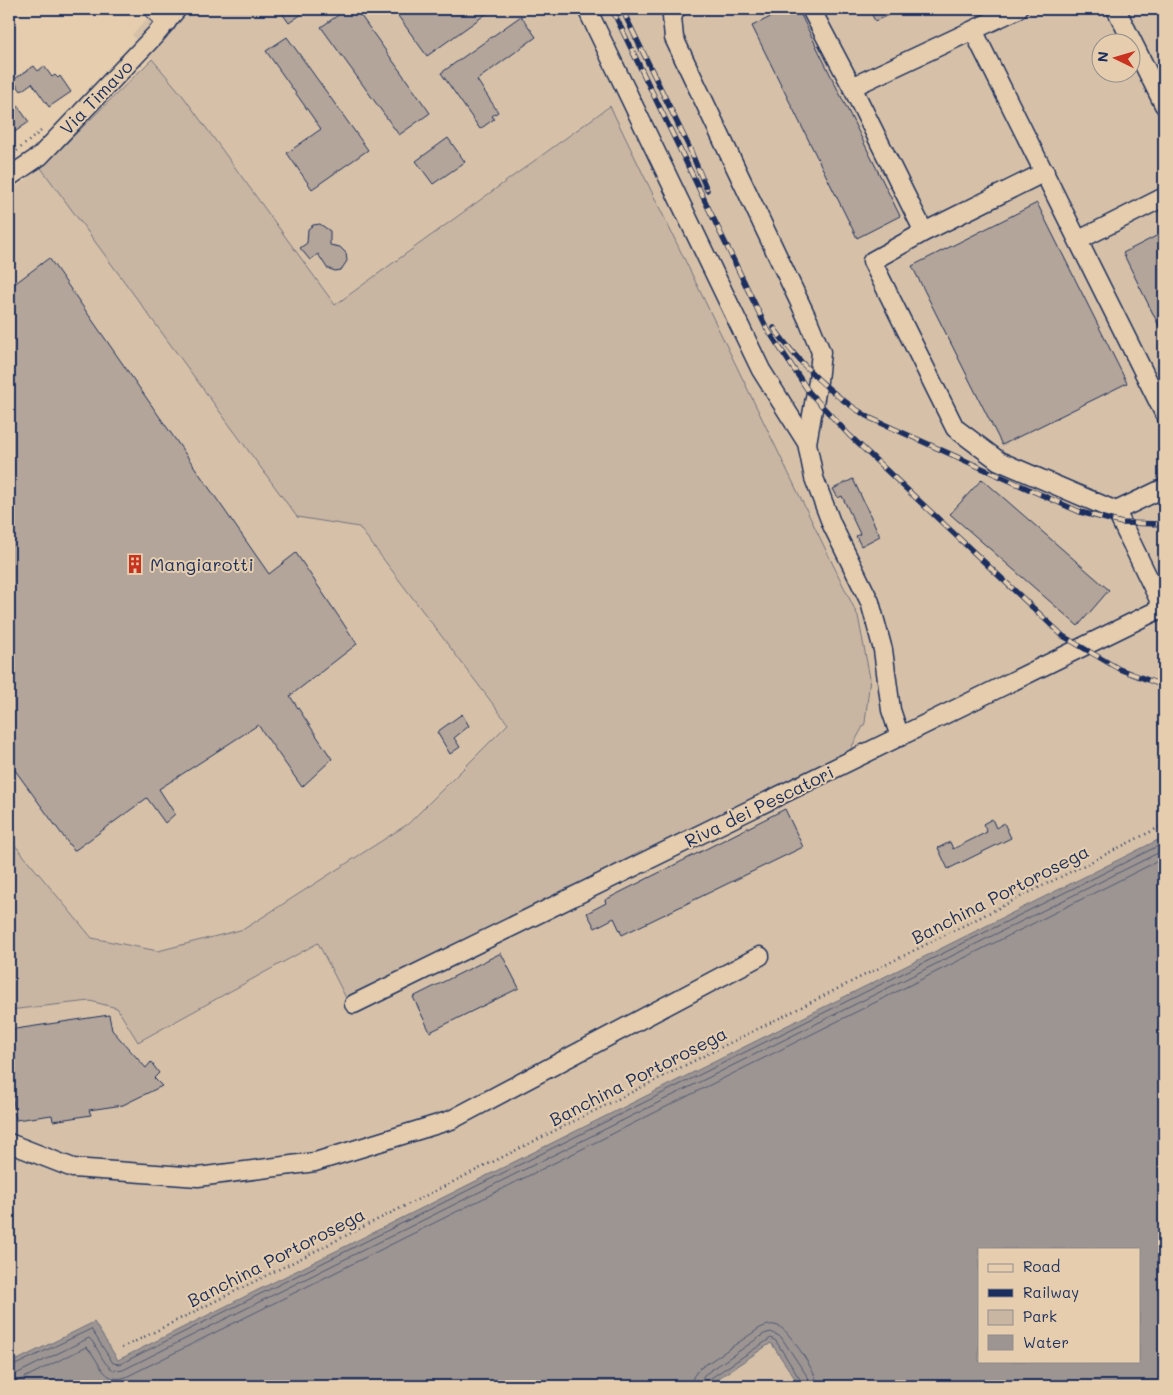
<svg xmlns="http://www.w3.org/2000/svg" width="1173" height="1395" font-family="Mali,sans-serif">
<rect width="100%" height="100%" fill="#e5cdae"/>
<filter id="ink" filterUnits="userSpaceOnUse"><feTurbulence type="fractalNoise" baseFrequency=".02" numOctaves="2"/><feDisplacementMap in="SourceGraphic" scale="10" xChannelSelector="R" yChannelSelector="G"/><feConvolveMatrix kernelMatrix="1 2 1 2 8 2 1 2 1" color-interpolation-filters="sRGB"/></filter>
<g filter="url(#ink)">
<path fill="#d6c1a8" fill-rule="evenodd" d="M156,9H1164V837L117,1360L94,1322L9,1364V1010L90,1001L117,1008L138,1042L318,943L346,998L870,678L858,616L610,106L335,305L183,96L132,35ZM1100,42H1130V72H1100Z
M41,168L297,516L359,527L508,724L408,824L244,929L158,951L92,938L9,838V193Z
M771,1343L800,1386H707Z"/>
<path fill="#c8b6a2" stroke="#727280" d="M152,59L183,96L335,305L610,106L858,616L870,678L865,723L850,750L346,998L318,943L138,1042L117,1008L90,1001L9,1010V838L92,938L158,951L244,929L408,824L508,724L359,527L297,517L41,168Z"/>
<path fill="#9d9592" stroke="#696c7d" fill-rule="evenodd" d="M1164,837V1386H800L771,1343L707,1386H9V1364L94,1322L118,1360ZM979,1249H1139V1361H979Z"/>
<g fill="none" stroke-linecap="round" stroke-linejoin="round">
<path stroke="#4f5873" stroke-width="1" d="M9,1368L91,1329L113,1363L120,1364L1164,843
M9,1375L16,1374L89,1338C100,1347 104,1375 123,1370L1164,850
M9,1382L18,1381L86,1347C100,1359 102,1385 126,1377L1164,858
M692,1386L693,1377L699,1369L760,1328C767,1325 773,1323 780,1327C790,1332 818,1375 818,1386
M699,1386L704,1375L764,1334L771,1332L781,1337L809,1379L811,1386
M705,1386L708,1380L771,1338L776,1341L804,1386"/>
</g>
<path fill="#b3a59a" stroke="#1b2f5e" d="M279,9H309L289,23Z
M347,9H356L430,113L399,135L321,27Z
M393,9H493L427,56Z
M787,9H798L900,216L857,238L752,26Z
M869,9H902L875,21Z
M521,16L536,37L477,80L498,112L492,116L494,119L480,129L441,73Z
M287,37L368,150L312,189L287,153L321,129L266,51Z
M34,66L38,71L44,66L52,77L55,75L58,78L60,76L71,92L49,107L32,83L21,91L13,80Z
M9,94L29,122L9,136Z
M448,138L465,162L433,184L416,161Z
M1037,203L1127,383L1002,445L912,266Z
M320,224L330,231V245L340,247L346,253L347,261L341,270L335,271L327,268L318,254L310,260L300,248L307,243L308,229L313,225Z
M1164,232V336L1123,253Z
M49,258L269,574L296,553L357,644L290,696L332,759L302,787L258,725L159,789L175,814L165,823L147,798L74,851L9,762V288Z
M853,479L880,536L861,546L856,536L860,534L842,496L838,498L833,489Z
M982,479L1109,590L1078,626L950,514Z
M462,714L469,726L454,738L460,747L450,754L437,732Z
M785,809L803,847L622,935L614,918L595,928L587,913L606,903L605,900Z
M992,819L996,828L1004,823L1011,838L948,869L938,848L950,842L953,849L987,832L983,824Z
M501,953L519,988L430,1032L413,997Z
M109,1015L112,1030L146,1068L151,1062L159,1073L154,1078L162,1086L123,1105L89,1110L91,1115L53,1121L52,1115L16,1120L9,1073V1030Z"/>
<g fill="none" stroke-linecap="round" stroke-linejoin="round">
<g stroke="#1b2f5e" stroke-width="21">
<path id="minor" d="M153,9L167,22
M587,9L761,370L807,443
M676,9L672,17L674,38L808,320L821,352L818,381L807,443L814,478L832,525L870,602L883,650L891,710L900,737
M811,9L852,87L924,232
M1116,9L1164,105
M973,30L1164,413
M852,87L1018,9
M1045,172L924,232L872,261L955,428L999,461L1116,511L1164,488
M9,177L40,156L157,33L177,9
M1079,240L1164,197
M1116,511L1163,608
M354,1004L1164,607
M9,1143L73,1168L198,1177L315,1162L451,1120L760,956"/>
</g>
<path stroke="#1b2f5e" stroke-width="2.5" stroke-dasharray="1 4" stroke-linecap="butt" d="M13,154L41,131
M122,1348L1164,825"/>
<use href="#minor" stroke="#e5cdae" stroke-width="18"/>
<g stroke="#1b2f5e" stroke-width="5.5">
<path id="rail" d="M612,9L766,327L809,392L849,435L1063,636L1119,669L1164,686
M622,9L689,147L707,190
M774,328C800,365 831,395 870,418L1080,512L1122,523L1164,524"/>
</g>
<use href="#rail" stroke="#e5cdae" stroke-width="4" stroke-dasharray="11" stroke-linecap="butt"/>
</g>
</g>
<defs>
<g id="building-bare" transform="scale(1.5)"><path d="M-4-6H4V6H1V3H-1V6H-4ZM-2.5-4.3h1.7v1.8h-1.7ZM.8-4.3h1.7v1.8H.8ZM-2.5-1h1.7V.8h-1.7ZM.8-1h1.7V.8H.8Z" fill="#c8321e" stroke="#e5cdae" stroke-width="2.5" paint-order="stroke"/></g>
</defs>
<g fill-rule="evenodd">
<use href="#building-bare" x="135" y="564"/>
</g>
<g text-anchor="middle" dominant-baseline="central" stroke-width="4" stroke-linejoin="round" paint-order="stroke">
<g font-size="18" fill="#1b2f5e" stroke="#e5cdae">
<text transform="translate(96 97) rotate(-46)">Via Timavo</text>
<text transform="translate(759 806) rotate(-26)">Riva dei Pescatori</text>
<text transform="translate(1000 894) rotate(-27)">Banchina Portorosega</text>
<text transform="translate(638 1076) rotate(-27)">Banchina Portorosega</text>
<text transform="translate(276 1257) rotate(-27)">Banchina Portorosega</text>
</g>
<g font-size="18" fill="#1b2f5e" stroke="#e5cdae" text-anchor="start">
<text x="150" y="564">Mangiarotti</text>
</g>
</g>
<rect width="1173" height="1395" fill="none" stroke="#e5cdae" stroke-width="30"/>
<rect x="15" y="15" width="1143" height="1365" fill="none" stroke="#1b2f5e" stroke-width="2" filter="url(#ink)"/>
<rect x="978" y="1248" width="162" height="115" fill="#e5cdae" stroke="#948e8e"/>
<rect x="988" y="1264" width="25" height="8" fill="#e5cdae" stroke="#948e8e"/>
<text x="1023" y="1272" font-size="15" fill="#1b2f5e">Road</text>
<rect x="988" y="1289" width="25" height="8" fill="#1b2f5e" stroke="#948e8e"/>
<text x="1023" y="1298" font-size="15" fill="#1b2f5e">Railway</text>
<rect x="988" y="1310" width="25" height="15" fill="#c8b6a2" stroke="#948e8e"/>
<text x="1023" y="1322" font-size="15" fill="#1b2f5e">Park</text>
<rect x="988" y="1335" width="25" height="15" fill="#9d9592" stroke="#948e8e"/>
<text x="1023" y="1348" font-size="15" fill="#1b2f5e">Water</text>
<g transform="translate(1116 58) rotate(275)"><circle r="24" fill="#e5cdae" stroke="#948e8e"/>
<path d="M0-4L9 19L0 12L-9 19Z" fill="#c8321e"/>
<text y="-8" font-size="14" font-weight="bold" text-anchor="middle" fill="#1b2f5e">N</text>
</g>
</svg>
